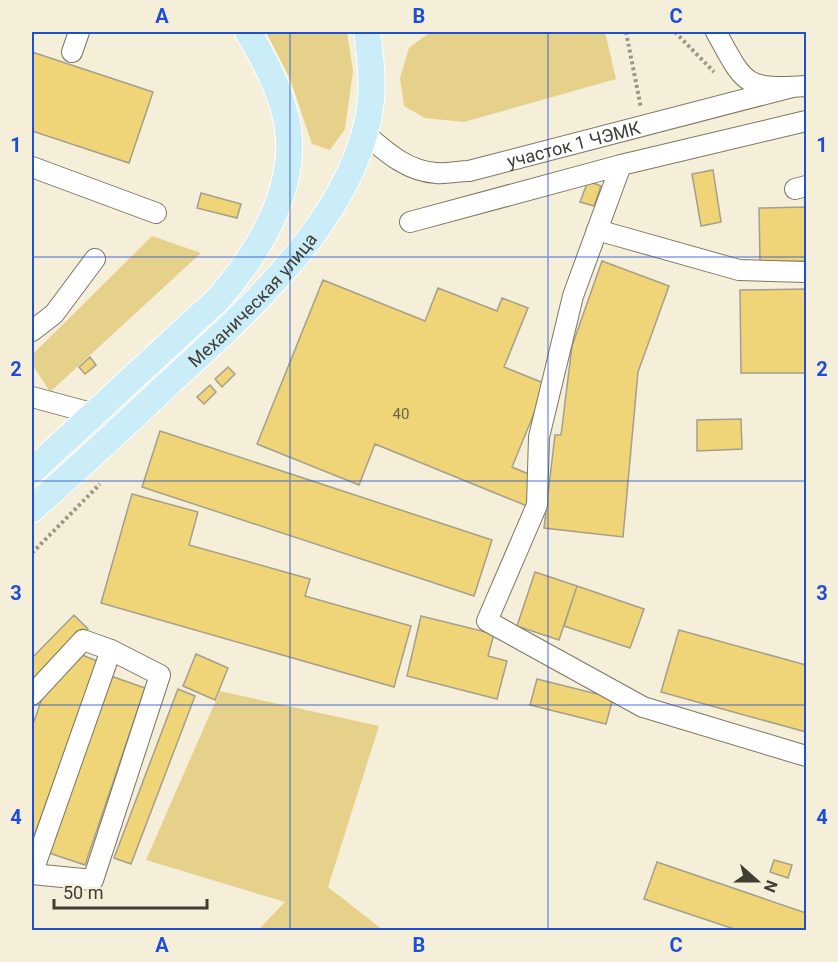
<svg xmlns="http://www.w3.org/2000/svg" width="838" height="962" font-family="Roboto,sans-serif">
<rect width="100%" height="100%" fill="#f5eed9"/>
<path fill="#e6d18b" d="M266,32H347L353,71L345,129L330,150L312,144L290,79Z
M430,32H605L616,79L464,122L425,118L404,106L400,78L409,48Z
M152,236L201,253L50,392L32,364V355Z
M220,691L379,726L328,887L383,930H258L285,902L146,860Z"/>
<path fill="#efd578" stroke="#a59f8b" stroke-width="1.5" d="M32,52L153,92L129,163L32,131Z
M713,170L721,222L701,226L692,174Z
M588,181L601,186L594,206L580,202Z
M201,193L241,204L237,218L197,208Z
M806,207V261L760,262L759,208Z
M602,261L669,286L638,372L623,537L544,528L555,435H561L572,346Z
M323,280L425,321L438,288L497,311L502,298L528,308L504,367L546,384L512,467L538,478L527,506L375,444L359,485L257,444Z
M806,289V373H741L740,290Z
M90,357L96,365L85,374L79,367Z
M228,367L235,374L222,387L215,379Z
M210,385L216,392L204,404L197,397Z
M741,419L742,449L697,451V420Z
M160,431L492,540L474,596L142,487Z
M132,494L198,512L189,545L310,579L305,596L411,626L394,687L101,603Z
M535,572L577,586L559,640L517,626Z
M577,586L644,609L630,648L564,626Z
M74,615L88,629L32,686V658Z
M421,616L494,634L488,656L507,661L497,699L407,676Z
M679,630L806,665V732L661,692Z
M196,654L228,668L215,700L183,686Z
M82,655L97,661L32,842V727L45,690Z
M108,675L145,688L85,865L46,852Z
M537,679L613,698L606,724L530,705Z
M178,689L195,696L131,864L114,858Z
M774,860L792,865L788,878L770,872Z
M657,862L806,913V930H737L644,899Z"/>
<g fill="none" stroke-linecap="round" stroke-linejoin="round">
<g stroke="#7c7763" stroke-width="22">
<g id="minor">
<path d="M716,32C745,84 743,90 806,86"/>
<path d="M72,52L79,32"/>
<path id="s1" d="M364,133C385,151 406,171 436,173C447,174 458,171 469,171L792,87"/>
<path d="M621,165L573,296L539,437L537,505L487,621L643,707L806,756"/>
<path d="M32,167L156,213"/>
<path d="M795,189L806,186"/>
<path d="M410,222L621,165L806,121"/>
<path d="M597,230L739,270L806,272"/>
<path d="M32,331L54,314L95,259"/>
<path d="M32,397L95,414"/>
<path d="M32,695L83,640L111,650L160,675L93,880L32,874"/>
<path d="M32,874L111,650"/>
</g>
</g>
<g stroke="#fff" stroke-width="28">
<g id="major">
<path d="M32,471L217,300C255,258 292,198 289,139C287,102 267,63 248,32"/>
<path id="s2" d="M32,509C78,468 124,426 169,383C248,311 360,212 371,100C373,77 370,54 367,32"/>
</g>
</g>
<path stroke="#9b9687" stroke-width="4" stroke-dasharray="3 3" stroke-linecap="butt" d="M626,32L641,108
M675,32L714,72
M32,553L100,484"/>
<use href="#minor" stroke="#fff" stroke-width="20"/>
<use href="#major" stroke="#caedf7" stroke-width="26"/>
</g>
<path fill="none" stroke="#1d4ed8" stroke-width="1.5" stroke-opacity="0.55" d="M290,32V930M548,32V930M32,257H806M32,481H806M32,705H806"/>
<g text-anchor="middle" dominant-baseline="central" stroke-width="6" stroke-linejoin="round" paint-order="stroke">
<g font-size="15" fill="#6b6345">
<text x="401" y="414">40</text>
</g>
<g font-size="18" fill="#3f3d34" stroke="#f5eed9">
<text stroke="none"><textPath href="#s1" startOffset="225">участок 1 ЧЭМК</textPath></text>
<text stroke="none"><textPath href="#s2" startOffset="304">Механическая улица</textPath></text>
</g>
</g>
<rect width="838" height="962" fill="none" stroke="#f5eed9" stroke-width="66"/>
<g transform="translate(757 881) rotate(111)" stroke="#f5eed9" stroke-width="4.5" paint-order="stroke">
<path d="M0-4.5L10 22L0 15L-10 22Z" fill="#3f3d34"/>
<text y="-9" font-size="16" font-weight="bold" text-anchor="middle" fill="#3f3d34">N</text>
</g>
<path d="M54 899v9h153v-9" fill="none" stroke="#3f3d34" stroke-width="3"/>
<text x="63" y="899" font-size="18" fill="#3f3d34" stroke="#f5eed9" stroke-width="4.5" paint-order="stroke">50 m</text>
<rect x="33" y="33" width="772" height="896" fill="none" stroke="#1d4ed8" stroke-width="2"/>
<g font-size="20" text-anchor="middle" font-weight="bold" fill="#1d4ed8">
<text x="162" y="23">A</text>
<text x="419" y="23">B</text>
<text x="676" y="23">C</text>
<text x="16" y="152">1</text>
<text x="822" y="152">1</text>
<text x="16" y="376">2</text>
<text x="822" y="376">2</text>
<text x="16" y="600">3</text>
<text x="822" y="600">3</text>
<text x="16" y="824">4</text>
<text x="822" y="824">4</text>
<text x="162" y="952">A</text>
<text x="419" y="952">B</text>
<text x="676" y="952">C</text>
</g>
</svg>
